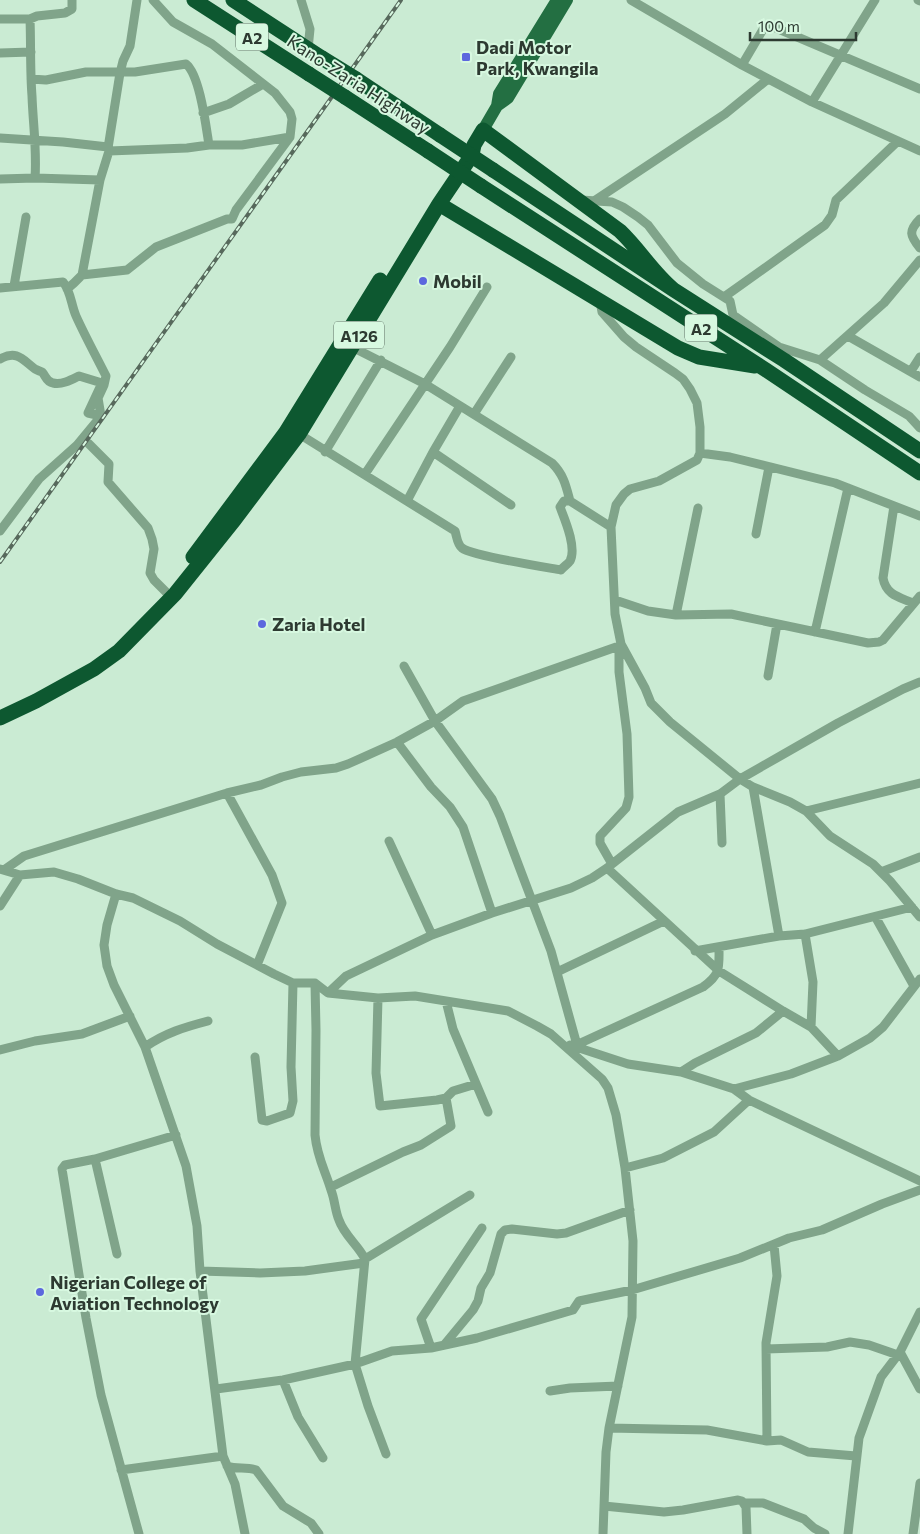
<svg xmlns="http://www.w3.org/2000/svg" width="920" height="1534" font-family="Commissioner,sans-serif">
<rect width="100%" height="100%" fill="#caebd3"/>
<g fill="none" stroke-linecap="round" stroke-linejoin="round">
<path stroke="#80a48a" stroke-width="9" d="M301,0L310,29L308,49
M631,0L742,65L812,102L920,151
M918,0L920,1
M0,19H30L37,16L65,13L72,9V0
M30,19C31,45 30,71 32,96C33,124 37,150 35,178
M0,53L31,52
M742,65L765,26L769,25L920,89
M31,79L46,80L86,72H135L186,64C200,75 206,127 209,145
M812,102L875,0
M203,113L229,104L263,84
M0,138L63,142L108,147
M109,151L187,148L209,145H242L290,137
M0,179L35,178L100,180
M581,200L612,202L623,207L638,217L648,225L677,263L703,284L730,301L733,315L779,347L820,360L865,390L909,416L920,428
M594,201L725,114L768,79
M920,219C908,231 910,236 920,248
M82,275L127,270L156,247L227,219H232L236,210L290,137L292,119L290,112L275,93L212,44L173,22L153,0
M14,286L26,217
M0,288L63,282C71,291 71,305 76,316C85,336 96,356 106,376L104,385L98,398L101,416L77,445L39,479L0,531
M67,289L74,283L82,275L100,180L109,151L108,148L120,73L123,61L130,46L137,0
M724,297L825,225L832,215L836,200L898,141
M600,301L602,312L624,337L636,347L675,373L683,379L690,389L697,403L700,427V453L697,460L659,481L630,489L624,494L616,505L611,527L615,614L621,644L645,688L651,703L670,722L740,779L753,787L790,802L806,811L830,836L873,864L890,881L920,917
M848,336L920,377
M352,347L425,384L552,463C564,475 566,486 570,501L611,527
M0,359C17,350 22,359 35,369C37,370 39,371 42,372C46,376 46,382 53,383C62,385 71,380 79,376L102,383L88,413L101,416
M820,360L884,303L920,260
M911,371L920,357
M474,414L511,357
M299,434L455,531C457,537 457,544 462,548C473,556 544,567 561,570C563,567 568,564 570,561C577,548 565,520 560,507L564,501H570
M86,435V441L109,464L108,482L148,528L152,539L154,549L150,573L154,580L166,592
M325,452L381,360
M433,452L511,505
M700,453L730,457L835,483L920,516
M365,474L450,347L487,287
M407,501L433,452L460,406
M894,506L883,578C886,595 899,597 913,603
M756,534L769,467
M615,600L648,611L676,615L731,614L868,643L879,642L883,640L920,596
M676,615L698,508
M815,632L848,488
M404,666L435,721L492,799L500,816L551,951L577,1045
M768,676L777,624
M397,742L431,787L450,807L463,827L492,913
M753,787L779,936
M227,793L272,875L282,903L257,965
M720,794L722,843
M806,811L920,783
M389,841L432,935
M612,864L600,843V836L626,808L629,797L627,734L619,672V646
M607,868L719,971L783,1011L811,1027L838,1056
M0,869L20,875L54,872L78,879L116,894L133,898L180,921L217,944L274,974L293,983H315L328,993L378,998L415,996L508,1011L537,1026L551,1034L602,1079L608,1088L616,1115L625,1168L633,1241L632,1317L609,1428L606,1452L603,1534
M4,870L24,856L227,793L261,785L282,777L301,772L336,768L348,764L397,742L435,721L463,701L619,646L621,644
M881,872L920,857
M116,894L107,925L104,945L107,966L114,985L145,1047L186,1166L197,1226L200,1271L223,1456L235,1484L245,1534
M0,906L20,875
M876,918L914,986
M805,934L813,982L811,1027
M695,951L779,936L805,934L912,907
M557,972L664,921
M315,983L316,1030L315,1135C317,1157 325,1170 331,1190C335,1200 335,1211 339,1220C344,1235 358,1245 365,1259L355,1364L368,1406L386,1454
M328,993L346,976L432,935L492,913L571,888L592,878L607,868L678,812L720,794L740,779L838,723L903,689L920,682
M378,998L376,1073L380,1106L437,1100L446,1098L453,1091L476,1084
M446,1001L453,1029L488,1112
M570,1045L628,1064L681,1072L734,1089L749,1100L920,1181
M574,1046L703,987C721,974 719,968 719,947
M145,1047C165,1033 185,1027 208,1021
M0,1050L35,1041L82,1034L130,1016
M255,1057L262,1120L267,1121L290,1113L293,1101L291,1067L293,983
M681,1072L695,1063L756,1033L783,1011
M734,1089L791,1074L838,1056L870,1038L883,1027L920,979
M95,1159L117,1254
M625,1168L663,1158L714,1132L749,1100
M331,1187L403,1152L421,1145L448,1128L451,1126L446,1098
M365,1259L470,1195
M200,1271L260,1273L305,1271L364,1263
M444,1345L473,1310L478,1301L481,1288L490,1273L501,1234L505,1230L512,1229L557,1234L566,1233L630,1210
M431,1348L421,1319L482,1228
M766,1349L827,1347L850,1342L869,1345L898,1355
M900,1352L920,1389
M283,1380L298,1417L323,1458
M216,1389L283,1380L355,1364L392,1351L431,1348L477,1338L573,1310L579,1301L632,1290L740,1258L789,1238L822,1230L882,1204L920,1190
M550,1391L570,1388L618,1386
M609,1428L707,1430L767,1441L781,1440L808,1452L856,1456
M767,1441L766,1343L777,1276L774,1245
M227,1466C237,1470 246,1466 256,1470L283,1506L311,1523L319,1534
M121,1470L223,1456
M744,1503H763L804,1519L814,1528L825,1534
M604,1506L664,1512L683,1510L738,1500L742,1501L746,1507L747,1534
M139,1534L101,1395L86,1318L62,1169L65,1165L95,1159L176,1135
M848,1534L859,1438L881,1377L900,1352L920,1312
M913,1534L920,1483"/>
<path stroke="#236f42" stroke-width="12" d="M497,106L499,94L557,0
M483,130L497,106L508,98L567,0"/>
<path stroke="#0d5830" stroke-width="15" d="M194,0L309,74
M233,0L322,58
M356,79L440,135
M345,97L428,151
M493,170L674,290L784,360L920,451
M481,186L766,370L920,473
M439,204L678,348L699,357L755,366
M193,557L286,432L380,280
M0,718L36,701L94,669L119,651L175,594L235,519L299,434L439,204L472,155L474,145L483,130L620,231C640,250 653,273 674,290"/>
<g stroke="#57695c" stroke-width="4">
<path id="rail" d="M0,562L401,0"/>
</g>
<use href="#rail" stroke="#d7f8e0" stroke-width="2" stroke-dasharray="5.5" stroke-linecap="butt"/>
<path stroke="#0d5830" stroke-width="15" d="M322,58L356,79
M309,74L345,97
M440,135L493,170
M428,151L481,186"/>
</g>
<g fill="#5d67de" stroke="#d7f8e0" stroke-width="2">
<rect x="461" y="52" width="10" height="10" rx="2.5"/>
<circle cx="423" cy="281" r="5"/>
<circle cx="262" cy="624" r="5"/>
<circle cx="40" cy="1292" r="5"/>
</g>
<g text-anchor="middle" dominant-baseline="central" stroke-width="4" stroke-linejoin="round" paint-order="stroke">
<g fill="#d7f8e0" stroke="#607366" stroke-width="1">
<rect x="236" y="23.5" width="32" height="27" rx="4"/>
<rect x="685" y="314.5" width="32" height="27" rx="4"/>
<rect x="334" y="321.5" width="50" height="27" rx="4"/>
</g>
<g font-size="16" font-weight="bold" fill="#2d3a31">
<text x="252" y="37">A2</text>
<text x="701" y="328">A2</text>
<text x="359" y="335">A126</text>
</g>
<g font-size="18" font-weight="bold" fill="#2d3a31" stroke="#d7f8e0" text-anchor="start">
<text x="476" y="47">Dadi Motor<tspan x="476" dy="21">Park, Kwangila</tspan></text>
<text x="433" y="281">Mobil</text>
<text x="272" y="624">Zaria Hotel</text>
<text x="50" y="1282">Nigerian College of<tspan x="50" dy="21">Aviation Technology</tspan></text>
</g>
<g font-size="18" fill="#2d3a31" stroke="#d7f8e0">
<text transform="translate(359 84) rotate(33)">Kano-Zaria Highway</text>
</g>
</g>
<path d="M750 32v8h106v-8" fill="none" stroke="#2d3a31" stroke-width="2.5"/>
<text x="758" y="32" font-size="15" fill="#2d3a31" stroke="#d7f8e0" stroke-width="4" paint-order="stroke">100 m</text>
</svg>
